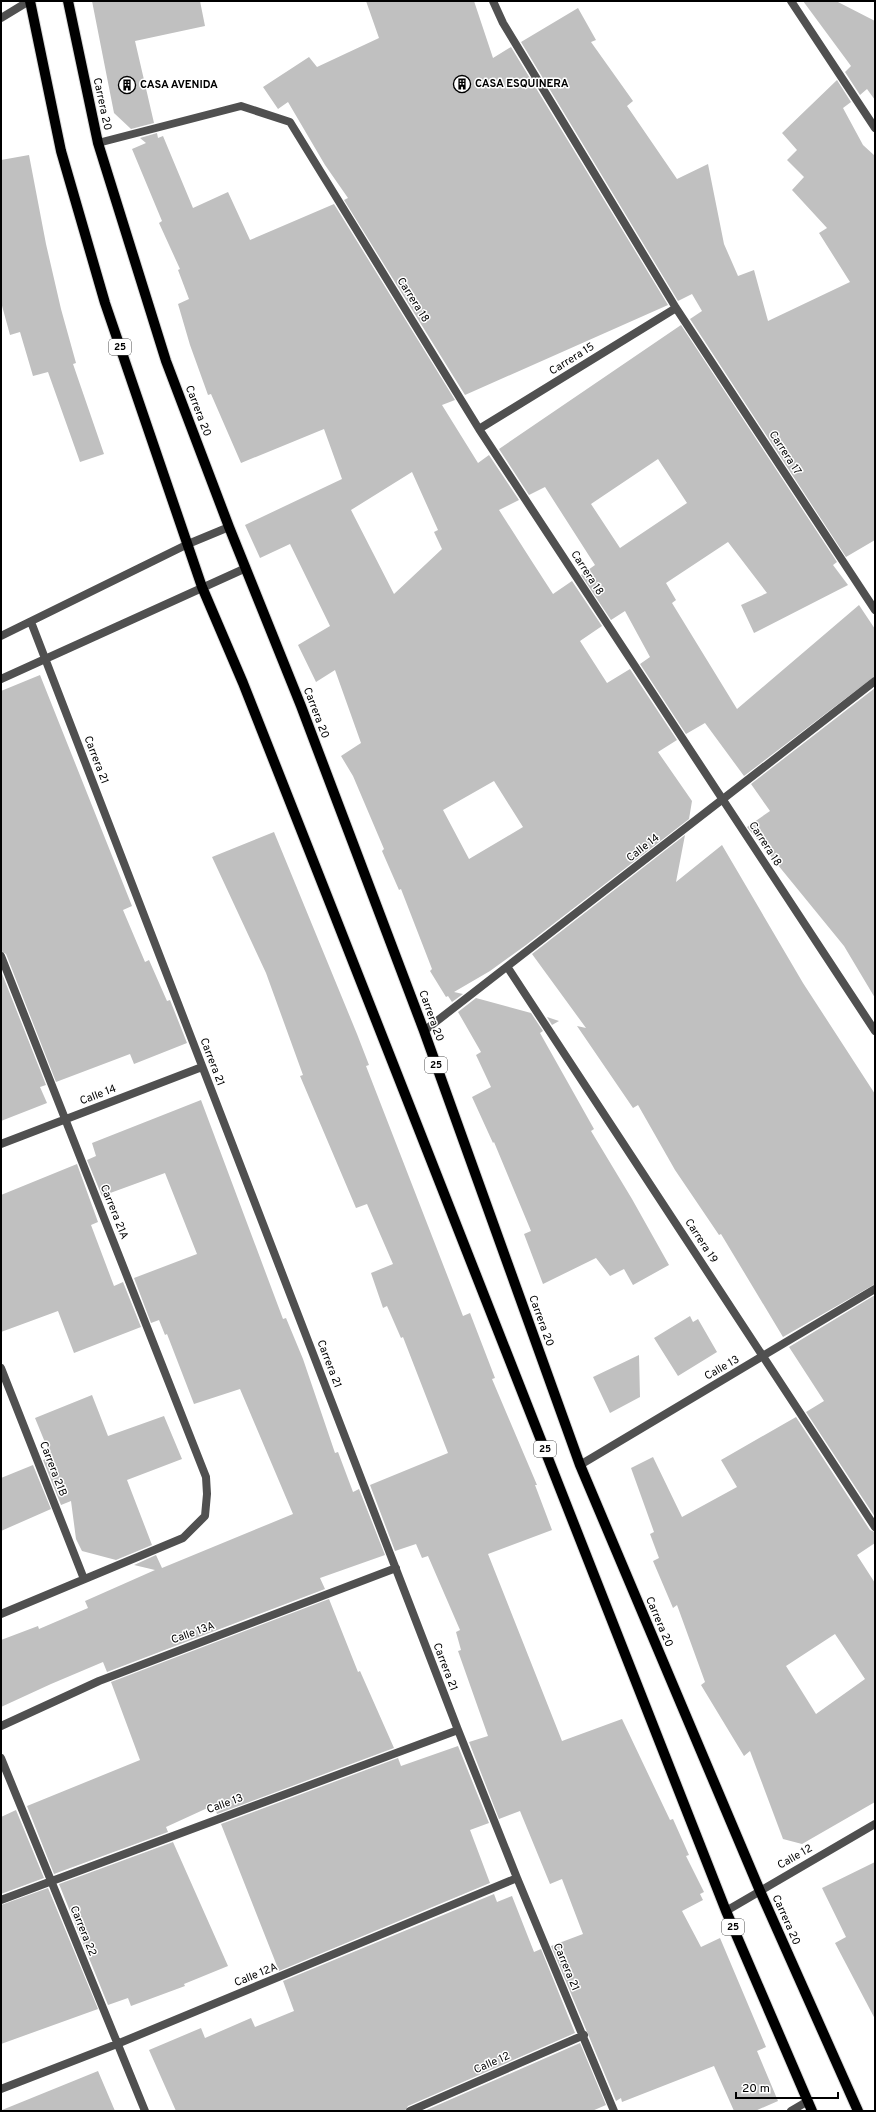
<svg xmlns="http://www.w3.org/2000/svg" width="876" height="2112" font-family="Overpass,sans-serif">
<rect width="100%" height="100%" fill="#fff"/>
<path fill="#c0c0c0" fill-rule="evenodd" d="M92,1H200L205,26L135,41L154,123L131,129L114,113Z
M366,1H474L493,58L511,47L668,305L465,395L344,200L348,198L325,165L288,102L278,109L263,87L309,57L317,67L379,38Z
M803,1H836L875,21V100L867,89L860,95L845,72L851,66Z
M578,8L596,40L591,42L633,101L627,106L677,179L708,164L724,244L738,276L754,270L768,321L850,282L819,233L827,228L792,190L804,177L787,160L797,150L782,133L837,80L851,102L843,108L863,145L875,156V540L846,557L690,319L702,311L692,294L678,301L521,42Z
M157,133L158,138L163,136L193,208L228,192L250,240L334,204L455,400L442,405L478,463L489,455L519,500L499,510L531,560L553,594L572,581L602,626L580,641L607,683L630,669L677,740L658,752L692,801L689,819L526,945L490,971L454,992L463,994L452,1002L448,996L446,997L430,971L432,969L401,889L399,890L382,851L384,849L353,776L341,756L361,743L335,670L316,682L298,645L330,626L290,544L260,558L245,525L342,479L324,429L241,463L211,394L208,395L190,345L178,304L189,299L178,270L180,269L159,223L162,221L132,149L146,143L140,138ZM412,472L438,530L434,532L442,549L394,594L351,510ZM494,781L523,827L469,859L443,810Z
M29,155L46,244L61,309L76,363L73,364L104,454L80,462L48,372L33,376L20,332L10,335L1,302V160Z
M681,325L837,562L833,565L848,585L754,633L741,605L767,593L728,542L666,583L676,600L672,603L737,709L859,605L875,629V676L744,776L705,723L686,734L640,664L650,657L625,611L611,620L581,575L595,565L545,487L529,495L499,449ZM658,459L687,503L620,548L591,504Z
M40,675L132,906L123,910L145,962L149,960L167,1001L170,1000L187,1043L134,1064L130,1054L56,1082L6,954L1,951V691Z
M875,688V998L844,946L747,827L770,811L751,784Z
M274,832L357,1034L369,1065L366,1066L463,1316L470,1313L495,1378L492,1379L537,1485H535L552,1530L488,1554L562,1741L622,1719L670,1820L673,1819L689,1855L686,1856L704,1892L700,1894L703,1900L682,1911L701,1947L720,1938L766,2047L757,2051L778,2101L755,2111H734L714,2066L622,2102L621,2098L616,2101L551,1946L583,1934L562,1879L550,1884L520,1811L499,1819L469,1742L488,1736L458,1651L461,1650L456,1632L460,1630L428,1556L422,1558L416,1544L395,1551L370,1485L448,1453L403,1337L401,1338L387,1306L383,1308L371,1273L393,1264L367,1204L356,1208L300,1076L303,1075L266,973L212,857Z
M685,835L676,882L722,845L803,983L875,1094V1284L783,1337L721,1234L719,1235L675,1170L638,1105L633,1108L577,1026L586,1028L532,954Z
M1,971L46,1085L40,1087L47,1103L1,1121Z
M476,998L531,1013L543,1031L540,1033L594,1129L591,1131L632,1199L669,1265L633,1285L624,1269L610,1276L596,1258L543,1284L524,1234L531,1231L494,1142L493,1143L472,1097L491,1087L476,1055L481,1052L458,1012Z
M547,1017L559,1021L552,1025Z
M201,1100L283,1319L286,1318L303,1359L335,1453L338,1452L353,1492L359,1489L385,1555L320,1578L325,1589L107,1672L103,1662L51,1684L1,1707V1640L38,1626L39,1629L88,1608L85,1601L155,1570L134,1565L156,1555L162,1568L293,1514L240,1389L194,1404L167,1334L165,1335L159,1320L151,1323L134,1278L197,1254L165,1173L102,1196L87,1160L96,1156L92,1143Z
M77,1164L98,1222L91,1225L114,1286L123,1282L141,1327L74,1353L58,1311L1,1332V1195Z
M875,1295V1517L806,1412L824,1401L789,1347Z
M690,1316L693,1322L698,1319L717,1352L678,1376L654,1338Z
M639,1355L640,1397L610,1413L593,1377Z
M92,1395L108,1436L164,1416L182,1459L127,1480L152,1545L116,1560L82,1551L76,1539L71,1501L61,1505L43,1460L51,1457L35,1418Z
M796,1417L870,1530L875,1532V1543L857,1555L875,1583V1802L802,1844L783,1839L750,1751L744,1756L701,1685L705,1682L677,1605L673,1608L653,1561L659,1558L650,1534L654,1532L631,1468L653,1457L682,1517L737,1487L721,1460ZM835,1634L865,1679L816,1714L786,1666Z
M33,1465L51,1509L1,1531V1478Z
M329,1599L358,1672L360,1671L394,1748L217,1814L214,1805L166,1827L168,1832L54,1874L27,1806L140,1760L111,1682Z
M458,1746L489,1823L470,1830L490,1883L279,1971L221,1824L398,1758L401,1766Z
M16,1810L44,1878L1,1894V1817Z
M173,1842L228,1966L184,1984L185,1986L131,2006L128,1998L108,2005L59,1884Z
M875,1862V2019L835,1943L846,1937L822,1888Z
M48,1888L98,2009L1,2044V1905Z
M494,1894L497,1902L512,1896L534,1952L541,1949L575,2033L408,2106L405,2111H176L149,2050L201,2028L205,2038L251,2018L255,2027L294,2011L283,1981Z
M580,2043L606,2105L592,2111H424Z
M98,2071L115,2111H2V2110Z"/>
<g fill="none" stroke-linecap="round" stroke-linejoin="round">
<g stroke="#dbdbdb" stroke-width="12">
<path id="primary" d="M30,1L61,151L105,303L202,587L243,683L333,911L726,1911L812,2111
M68,1L98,143L166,361L229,527L301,706L424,1031L580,1465L760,1891L858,2111"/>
</g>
<path stroke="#505050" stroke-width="8" d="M493,1L503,23L676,308L875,610
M791,1L875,128
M1,18L29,1
M98,143L241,106L290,122L479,429L875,1031
M479,429L676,308
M31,622L458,1730L517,1878L614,2111
M1,636L188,544L229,527
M1,679L246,568
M1,956L206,1477L207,1494L205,1516L183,1538L1,1614
M508,968L875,1527
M424,1031L875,681
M1,1144L202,1067
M1,1368L84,1579
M580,1465L875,1289
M1,1726L99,1681L396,1568
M1,1758L145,2111
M1,1900L458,1730
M726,1911L875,1824
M1,2089L117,2044L517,1878
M410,2111L584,2035
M791,2111L808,2101"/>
<use href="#primary" stroke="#000" stroke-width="10"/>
</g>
<defs>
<g id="building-ring" transform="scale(0.9)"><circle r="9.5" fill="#fff" stroke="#000" stroke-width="1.5"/><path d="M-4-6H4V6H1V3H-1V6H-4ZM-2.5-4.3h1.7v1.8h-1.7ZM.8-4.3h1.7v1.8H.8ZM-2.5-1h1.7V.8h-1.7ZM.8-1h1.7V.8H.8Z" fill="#000"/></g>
</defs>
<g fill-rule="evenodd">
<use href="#building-ring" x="462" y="84"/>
<use href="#building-ring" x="127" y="85"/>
</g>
<g text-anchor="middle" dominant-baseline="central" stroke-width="3" stroke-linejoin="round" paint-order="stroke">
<g fill="#fff" stroke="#4c4c4c" stroke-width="1">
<rect x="109" y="339" width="22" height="16" rx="3"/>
<rect x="425" y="1057" width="22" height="16" rx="3"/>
<rect x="534" y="1441" width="22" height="16" rx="3"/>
<rect x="722" y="1919" width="22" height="16" rx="3"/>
</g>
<g font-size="10" font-weight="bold" fill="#000">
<text x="120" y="347">25</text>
<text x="436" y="1065">25</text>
<text x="545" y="1449">25</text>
<text x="733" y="1927">25</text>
</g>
<g font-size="11" font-weight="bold" fill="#000" stroke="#fff" text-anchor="start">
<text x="475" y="84">CASA ESQUINERA</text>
<text x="140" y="85">CASA AVENIDA</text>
</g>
<g font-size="11" fill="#000" stroke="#fff">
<text transform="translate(102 104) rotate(78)">Carrera 20</text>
<text transform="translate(413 300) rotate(58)">Carrera 18</text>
<text transform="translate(572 359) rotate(-32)">Carrera 15</text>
<text transform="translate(198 411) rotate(69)">Carrera 20</text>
<text transform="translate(785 453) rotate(57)">Carrera 17</text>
<text transform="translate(587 573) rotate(57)">Carrera 18</text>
<text transform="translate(316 713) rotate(69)">Carrera 20</text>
<text transform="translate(96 760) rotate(69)">Carrera 21</text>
<text transform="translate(765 844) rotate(57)">Carrera 18</text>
<text transform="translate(643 848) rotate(-38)">Calle 14</text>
<text transform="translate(431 1016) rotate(70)">Carrera 20</text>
<text transform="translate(212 1062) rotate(69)">Carrera 21</text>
<text transform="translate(98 1095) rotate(-21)">Calle 14</text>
<text transform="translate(114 1212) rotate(68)">Carrera 21A</text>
<text transform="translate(701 1241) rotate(57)">Carrera 19</text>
<text transform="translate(541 1321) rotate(70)">Carrera 20</text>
<text transform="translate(329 1364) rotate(69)">Carrera 21</text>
<text transform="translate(722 1368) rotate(-30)">Calle 13</text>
<text transform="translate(53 1469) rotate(69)">Carrera 21B</text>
<text transform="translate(659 1622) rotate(67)">Carrera 20</text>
<text transform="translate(193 1633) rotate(-20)">Calle 13A</text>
<text transform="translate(445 1667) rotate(69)">Carrera 21</text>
<text transform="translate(225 1804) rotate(-20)">Calle 13</text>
<text transform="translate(795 1857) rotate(-30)">Calle 12</text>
<text transform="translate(786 1920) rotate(66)">Carrera 20</text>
<text transform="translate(83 1931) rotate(68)">Carrera 22</text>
<text transform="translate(566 1967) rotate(67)">Carrera 21</text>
<text transform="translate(256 1975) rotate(-22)">Calle 12A</text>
<text transform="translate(492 2063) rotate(-24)">Calle 12</text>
</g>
</g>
<rect width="876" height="2112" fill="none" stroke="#000000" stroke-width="4"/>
<path d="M736 2092v6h102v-6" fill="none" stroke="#000000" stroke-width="2"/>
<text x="742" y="2092" font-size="12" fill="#000000" stroke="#ffffff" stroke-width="3" paint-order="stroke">20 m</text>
</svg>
